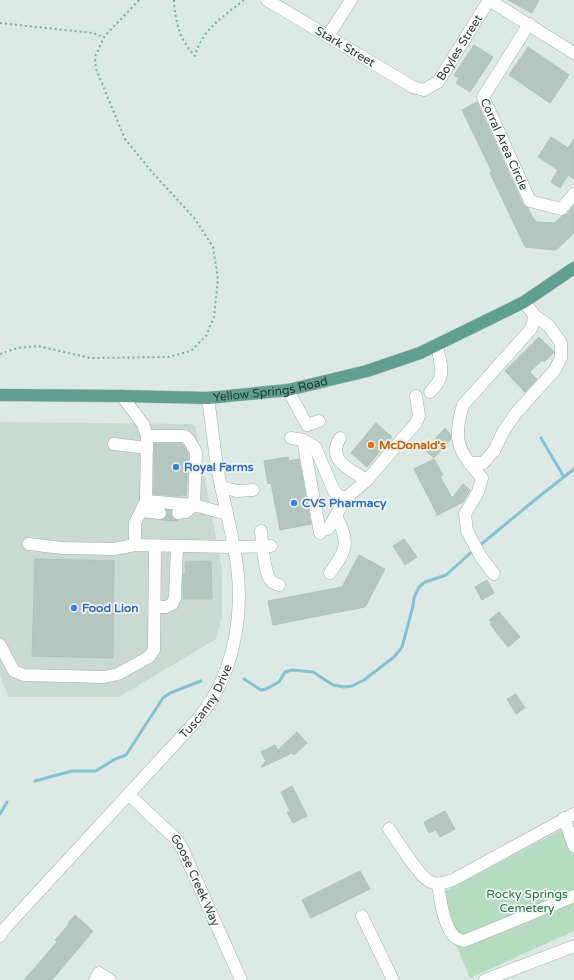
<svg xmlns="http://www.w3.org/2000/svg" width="574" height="980" font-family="'Varela Round',sans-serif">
<rect width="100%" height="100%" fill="#dde9e4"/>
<path fill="#cbd9d3" d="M0,422L191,424L195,426L222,569V616L216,639L119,697H9L0,676Z"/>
<path fill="#b5dbc0" d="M570,825L574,836V931L470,978L457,947L444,931L434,897Z"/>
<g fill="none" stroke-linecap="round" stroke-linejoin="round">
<path stroke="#84c2cf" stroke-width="3" d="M541,438L564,477
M479,546L536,499L574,469
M244,679L261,690L266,689L279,682L285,672L292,670L313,672L333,685L344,687L352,686L364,680L394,657L402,647L413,606L414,598L419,587L425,582L446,575L475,549
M35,781L72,771H96L115,759L126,755L163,698L170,693L201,681
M0,814L7,802"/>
</g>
<path fill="#b5c6c0" stroke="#afc2bb" d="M508,0H539L532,13Z
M474,45L493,57L470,92L456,83L459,78L454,75Z
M528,47L569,75L550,103L509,75Z
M477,102L523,204L528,208L533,218L536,222L554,223L562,216L567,214L574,205V233L556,250L525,247L490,173L492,172L462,110Z
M551,137L568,148L574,139V179L568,175L560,188L551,182L558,170L538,157Z
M539,337L554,352L544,362L542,360L530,372L537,379L525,392L505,371Z
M376,423L392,437L367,467L351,453Z
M445,428L450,434L451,439L434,458L425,450Z
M154,444H182L183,445L187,452L188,459L186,495H179V496L154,494Z
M288,457L289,461L299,459L311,524L280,530L271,483L268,484L264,461Z
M434,459L443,475L440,476L452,498L463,484L470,490L463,502L436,516L437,514L414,469Z
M167,510L171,511L172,517L178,521L161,520L166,517Z
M404,539L417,557L405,565L393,546Z
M359,555L385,569L365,607L273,625L268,601L342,587Z
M35,559L114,561L113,658L32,656Z
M211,561L212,599H183V574H186L185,562Z
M487,580L494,593L482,600L475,587Z
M499,612L520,637L508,647L490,624L492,623L489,620Z
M516,694L525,708L516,714L507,699Z
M297,732L307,743L294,755L292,753L262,767L261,766L266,761L261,752L275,745L278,750Z
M292,786L307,816L293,823L287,812L290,811L281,792Z
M445,811L455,829L440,837L436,830L429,833L424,822Z
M360,871L370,889L311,918L302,900Z
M75,915L93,931L52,980H24L57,942L55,940L69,924L68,923Z"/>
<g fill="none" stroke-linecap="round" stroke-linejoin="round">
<path stroke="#b7c6c0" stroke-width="12" stroke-dasharray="12 6" stroke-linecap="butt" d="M160,513H178"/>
<g stroke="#a0b0ab" stroke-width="13">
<g id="minor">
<path id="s1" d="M267,0L413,87L424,90L438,82L489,0"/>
<path d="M489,0L574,53"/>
<path id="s2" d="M529,24L483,97L530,201L561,209L574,194"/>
<path d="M328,36L351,0"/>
<path d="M288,390L307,425L319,421"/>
<path d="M430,392C447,376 441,366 437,346"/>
<path d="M122,396L143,424L147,436L146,501L135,523V545"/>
<path d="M147,436H185L189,440L196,452L194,505L186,512L178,513"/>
<path d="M291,438L303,440L315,447L334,491L339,496L346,498"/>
<path d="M340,438C326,461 351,470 367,480L416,423L419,416L416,396"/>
<path d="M303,440L320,533"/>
<path d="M114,444L147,448"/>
<path d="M469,463H483L494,451L503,432L516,413L554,371L561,358V343L549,326L535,316L524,302"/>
<path d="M221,487L237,491L253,490"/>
<path d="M146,501L194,505L227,514"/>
<path d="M141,511L160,513"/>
<path d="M328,529L346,498L367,480"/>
<path d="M261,531C262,543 264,567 269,578C271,582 275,584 279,585"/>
<path d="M29,544L62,548L114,549L135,545L233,547L271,546"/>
<path d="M330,573C347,549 350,543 336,516"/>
<path d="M494,574L481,557L467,531L465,514L478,492L482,478C458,450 452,441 463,405L531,329L535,316"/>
<path d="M155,607H166L172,604L175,598L177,546"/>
<path d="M0,645L14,671L24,675L104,677L118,674L149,657L154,650L155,546"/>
<path id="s3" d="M129,795L177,840L182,848L241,980"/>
<path d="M564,818L574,846"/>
<path d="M389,829C396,839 420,877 429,881C437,886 445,882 453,880L574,814"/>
<path d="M438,884C440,898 444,932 458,939C460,940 462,940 464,941L574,896"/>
<path d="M362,916L393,980"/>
<path id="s4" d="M0,936L6,927L196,721C201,715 206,708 211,701C235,662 243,612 237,566C233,536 225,506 219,477C214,451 212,424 208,398"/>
<path d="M95,980L99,973L110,980"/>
<path d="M485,980L574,946"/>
</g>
</g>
<g stroke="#bcc3c2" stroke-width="13">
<g id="major">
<path id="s5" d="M0,395L122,396L208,398L288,390L367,371L420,353L524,302L574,268"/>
</g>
</g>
<path stroke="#7dad9f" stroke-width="2" stroke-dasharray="2 3" stroke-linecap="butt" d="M174,0C175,22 180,40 195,56C202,29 224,16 244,0
M0,23L93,33L104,37
M0,354L17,348L38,346L90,358L168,357L191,351L206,336L214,317L218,279L213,247L195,219L152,172L125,139L96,69L95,57L104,37L139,0"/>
<use href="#minor" stroke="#fff" stroke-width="12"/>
<use href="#major" stroke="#619f90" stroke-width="12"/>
</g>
<circle fill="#e8710a" stroke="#edf6f2" stroke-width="1.5" cx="371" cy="445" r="4"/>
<g fill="#3f7fe0" stroke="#edf6f2" stroke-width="1.5">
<circle cx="176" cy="467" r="4"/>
<circle cx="294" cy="503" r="4"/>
<circle cx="74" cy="608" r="4"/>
</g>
<g text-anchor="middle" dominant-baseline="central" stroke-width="3.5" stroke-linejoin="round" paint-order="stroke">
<g font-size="12" fill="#1f3832" stroke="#edf6f2">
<text stroke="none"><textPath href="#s1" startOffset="91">Stark Street</textPath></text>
<text stroke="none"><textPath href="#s1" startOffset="238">Boyles Street</textPath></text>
<text stroke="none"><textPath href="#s2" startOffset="138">Corral Area Circle</textPath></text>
<text stroke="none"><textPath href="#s5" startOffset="271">Yellow Springs Road</textPath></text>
<text stroke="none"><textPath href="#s4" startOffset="313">Tuscanny Drive</textPath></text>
<text stroke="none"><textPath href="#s3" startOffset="110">Goose Creek Way</textPath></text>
</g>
<g font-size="12" font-weight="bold" fill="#c56008" stroke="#edf6f2" text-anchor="start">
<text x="379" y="445">McDonald's</text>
</g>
<g font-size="12" font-weight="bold" fill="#366cbe" stroke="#edf6f2" text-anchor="start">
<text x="184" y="467">Royal Farms</text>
<text x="302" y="503">CVS Pharmacy</text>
<text x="82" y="608">Food Lion</text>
</g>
<g font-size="12" fill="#296e45" stroke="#edf6f2">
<text x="527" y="894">Rocky Springs<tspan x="527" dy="14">Cemetery</tspan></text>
</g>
</g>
</svg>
